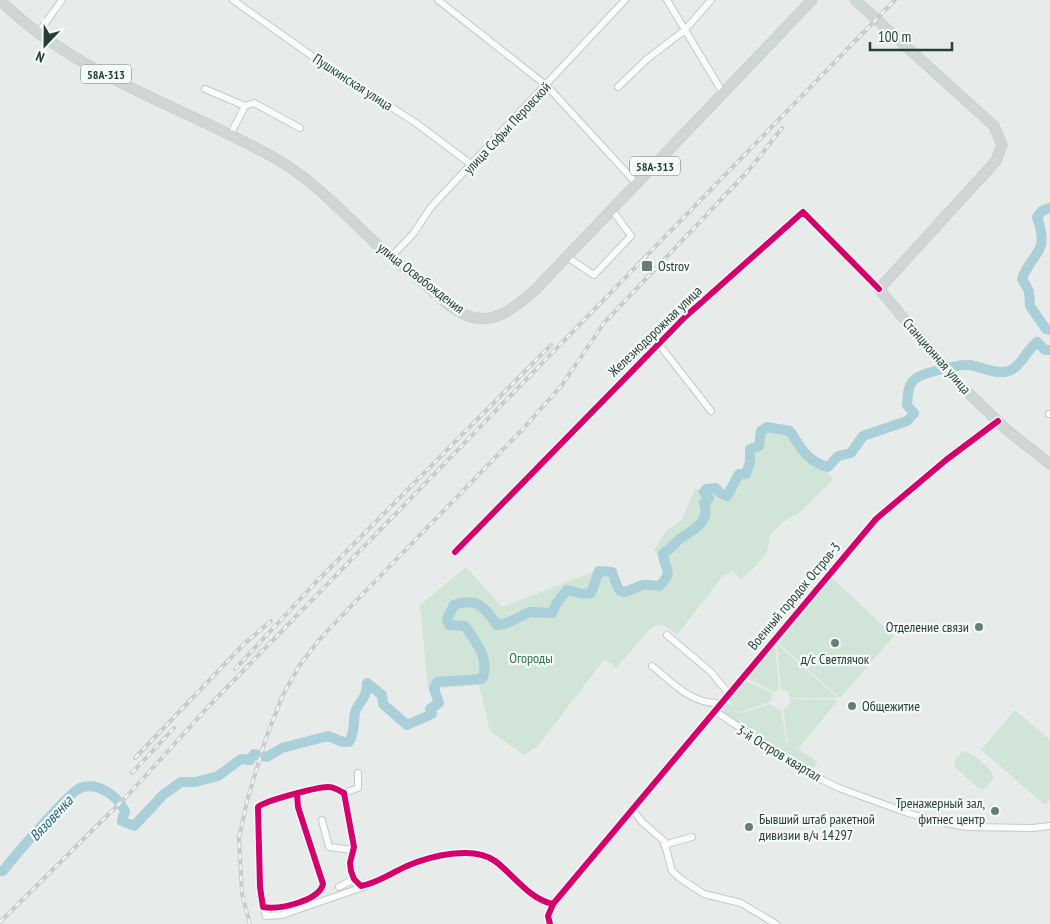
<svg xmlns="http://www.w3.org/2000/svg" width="1050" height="924" font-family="'PT Sans Narrow',sans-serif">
<rect width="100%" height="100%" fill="#e7ecea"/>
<path fill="#d0e4d8" d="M768,429L784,432L790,435L808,461L825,469L833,480L799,513L783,522L770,535L768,549L757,565L741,579L733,571L722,577L677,635L662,624L651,628L616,668L605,659L603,661L537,747L524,755L490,731L479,685L428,689L420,605L466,567L502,607L600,569L620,593L629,595L644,588H662L670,578L671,571L654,550L667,530L681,521L695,489L711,491L730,499L742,478L750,475L753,451L760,448L765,432Z
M832,578L894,636L840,698L777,642Z
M777,644L838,698H790L788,692L781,689Z
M775,645L779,689L774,692L746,678Z
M744,680L773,693L770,702L740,712L742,713L771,704L774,707L781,710L786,741L788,743L783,709L788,706L791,699L838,700L798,749L818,762L811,771L790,762L723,713L725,702L734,707L728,700Z
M1015,710L1050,740V800L1045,805L981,750Z
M963,751C973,753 992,768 994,778L985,789L978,788L955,767L954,761Z"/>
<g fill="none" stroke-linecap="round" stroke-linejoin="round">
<path stroke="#a9cfd8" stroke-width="10" d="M1050,208L1042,211L1037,217C1050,254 1033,250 1022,279L1029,291L1030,306L1046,329L1050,330
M0,871H3C13,858 68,793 80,788C98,781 117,796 125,811L122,821L134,826L163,795L181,782H195L218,776L241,759L250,760L254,754L267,757L282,748L328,736L343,742H349C355,732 353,724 355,713C358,701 367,700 367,683L382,695L383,704L407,725L432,714L430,709L439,703L434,689L437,682L482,679C491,661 475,640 465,626L449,625L447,619L454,605C478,597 484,607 497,625L507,623L530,612L552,613L556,604L567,590L583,594L591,593L599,571L612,572C621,599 621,593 643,585C648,584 654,586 659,586C676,570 663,570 663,553C673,548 675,542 681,538C694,530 711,521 704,503L709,498L704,492L706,489L716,488L720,493L727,496L739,474H746L750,462V449L759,446L761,431L767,427L790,431C801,449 808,462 828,467L838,456L851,453L863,436L907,421L914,413L907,405C908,397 907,386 914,380C920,373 960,364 970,365C981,367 992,373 1004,372C1021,370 1025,351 1037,342L1045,350H1050"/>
<g stroke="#c4c9c7" stroke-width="8">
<path id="street" d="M233,0L322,63L416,123L472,165
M438,0L547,86L637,184
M667,0L723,93
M38,33L62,0
M618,87L647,59L685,30L711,0
M205,89L245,106
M230,135L245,106L254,103L300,128
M391,257L413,234L431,207L625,0
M567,257L594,275L631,236L612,210
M658,343L711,411
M1049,414H1050
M455,552L685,317L803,212L879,289
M667,635L711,672L729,694
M652,666C673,683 692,705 721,703
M715,711L806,772L839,788L905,812L931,820L966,827L1032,828L1050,826
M344,793L358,788V773
M297,794L298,807L323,884C319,901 279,910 263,907L260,887L258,807C264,801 320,786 329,787C334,787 340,791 344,793L354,847L350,863L351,871L354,879L361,886C378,883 391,873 407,866C430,856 474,845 495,861C514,875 529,899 553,904
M633,810L642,822L664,841L672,871L681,879L704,894L741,903L776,924
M322,820L329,847L353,850
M664,845L692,837
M339,887L354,879
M263,907L266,916L282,915L366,886
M550,924L548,916L553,904L876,519L946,460L998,421"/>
</g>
<g stroke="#c2cac9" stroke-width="11">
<path id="primary" d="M0,0C59,59 140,92 214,127C240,140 267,152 291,168C324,191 352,222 382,249C395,261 409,271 423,282C436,294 451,310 468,316C496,326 516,306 535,290L812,0
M855,0L994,126L1002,145L996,161L879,289L959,384L1008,431L1050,464"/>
</g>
<use href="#street" stroke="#fbfcfc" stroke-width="6"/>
<use href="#primary" stroke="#ced7d5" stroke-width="10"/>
<g stroke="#c8cccb" stroke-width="4">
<path id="rail" d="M235,669L318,580L551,345
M135,758L244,644L271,621
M132,773L174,728
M0,922L127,796L209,706L895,0
M250,924L242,894L239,838L247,801L266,738L282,697L299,666L319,640L354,603L522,430L562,385L604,323L749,170L782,128"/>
</g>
<use href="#rail" stroke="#f5faf8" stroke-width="2" stroke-dasharray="5.5" stroke-linecap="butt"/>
<g stroke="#f5faf8" stroke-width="9">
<path id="cycleway" d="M455,552L685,317L803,212L879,289
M297,794L298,807L323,884C319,901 279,910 263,907L260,887L258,807C264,801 320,786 329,787C334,787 340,791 344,793L354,847L350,863L351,871L354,879L361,886C378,883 391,873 407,866C430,856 474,845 495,861C514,875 529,899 553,904
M550,924L548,916L553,904L876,519L946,460L998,421"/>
</g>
<use href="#cycleway" stroke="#d6006c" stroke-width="6"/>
</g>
<g fill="#687c78" stroke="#f5faf8" stroke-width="2">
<rect x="641" y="260" width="12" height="12" rx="2.5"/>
<circle cx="979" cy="627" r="5"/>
<circle cx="835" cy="643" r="5"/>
<circle cx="852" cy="706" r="5"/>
<circle cx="995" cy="811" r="5"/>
<circle cx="749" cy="827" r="5"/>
</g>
<g text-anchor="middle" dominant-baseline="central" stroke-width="4.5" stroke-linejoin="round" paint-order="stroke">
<g fill="#f5faf8" stroke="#637773" stroke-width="1">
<rect x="81" y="64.5" width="50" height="19" rx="4"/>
<rect x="630" y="156.5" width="50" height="19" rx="4"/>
</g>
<g font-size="12" font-weight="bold" fill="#243f3a">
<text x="106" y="74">58А-313</text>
<text x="655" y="166">58А-313</text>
</g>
<g font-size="14" fill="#243f3a" stroke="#f5faf8">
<text transform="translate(353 82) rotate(33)">Пушкинская улица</text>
<text transform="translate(507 128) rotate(-47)">улица Софьи Перовской</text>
<text transform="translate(421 278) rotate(38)">улица Освобождения</text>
<text transform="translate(655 331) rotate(-44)">Железнодорожная улица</text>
<text transform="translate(937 356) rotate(49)">Станционная улица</text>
<text transform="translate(794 596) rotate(-50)">Военный городок Остров-3</text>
<text transform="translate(779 753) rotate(31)">3-й Остров квартал</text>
</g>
<g font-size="14" fill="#243f3a" stroke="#f5faf8" text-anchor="start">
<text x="658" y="266">Ostrov</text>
<text x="969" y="627" text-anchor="end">Отделение связи</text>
<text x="835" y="659" text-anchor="middle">д/с Светлячок</text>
<text x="862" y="706">Общежитие</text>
<text x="985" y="803" text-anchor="end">Тренажерный зал,<tspan x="985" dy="16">фитнес центр</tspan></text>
<text x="759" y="819">Бывший штаб ракетной<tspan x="759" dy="16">дивизии в/ч 14297</tspan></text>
</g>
<g font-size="14" fill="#2e764f" stroke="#f5faf8">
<text x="531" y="658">Огороды</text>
</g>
<g font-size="15" font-style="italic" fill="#1e657b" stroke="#f5faf8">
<text transform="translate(51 818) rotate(-47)">Вязовенка</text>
</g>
</g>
<g transform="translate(45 45) rotate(202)" stroke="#f5faf8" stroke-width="4" paint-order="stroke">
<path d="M0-4L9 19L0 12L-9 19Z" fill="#243f3a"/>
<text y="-8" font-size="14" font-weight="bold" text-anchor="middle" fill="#243f3a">N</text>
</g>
<path d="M870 42v8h82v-8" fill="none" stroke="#243f3a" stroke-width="2.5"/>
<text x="878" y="42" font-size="15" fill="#243f3a" stroke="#f5faf8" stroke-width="4" paint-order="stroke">100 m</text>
</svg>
